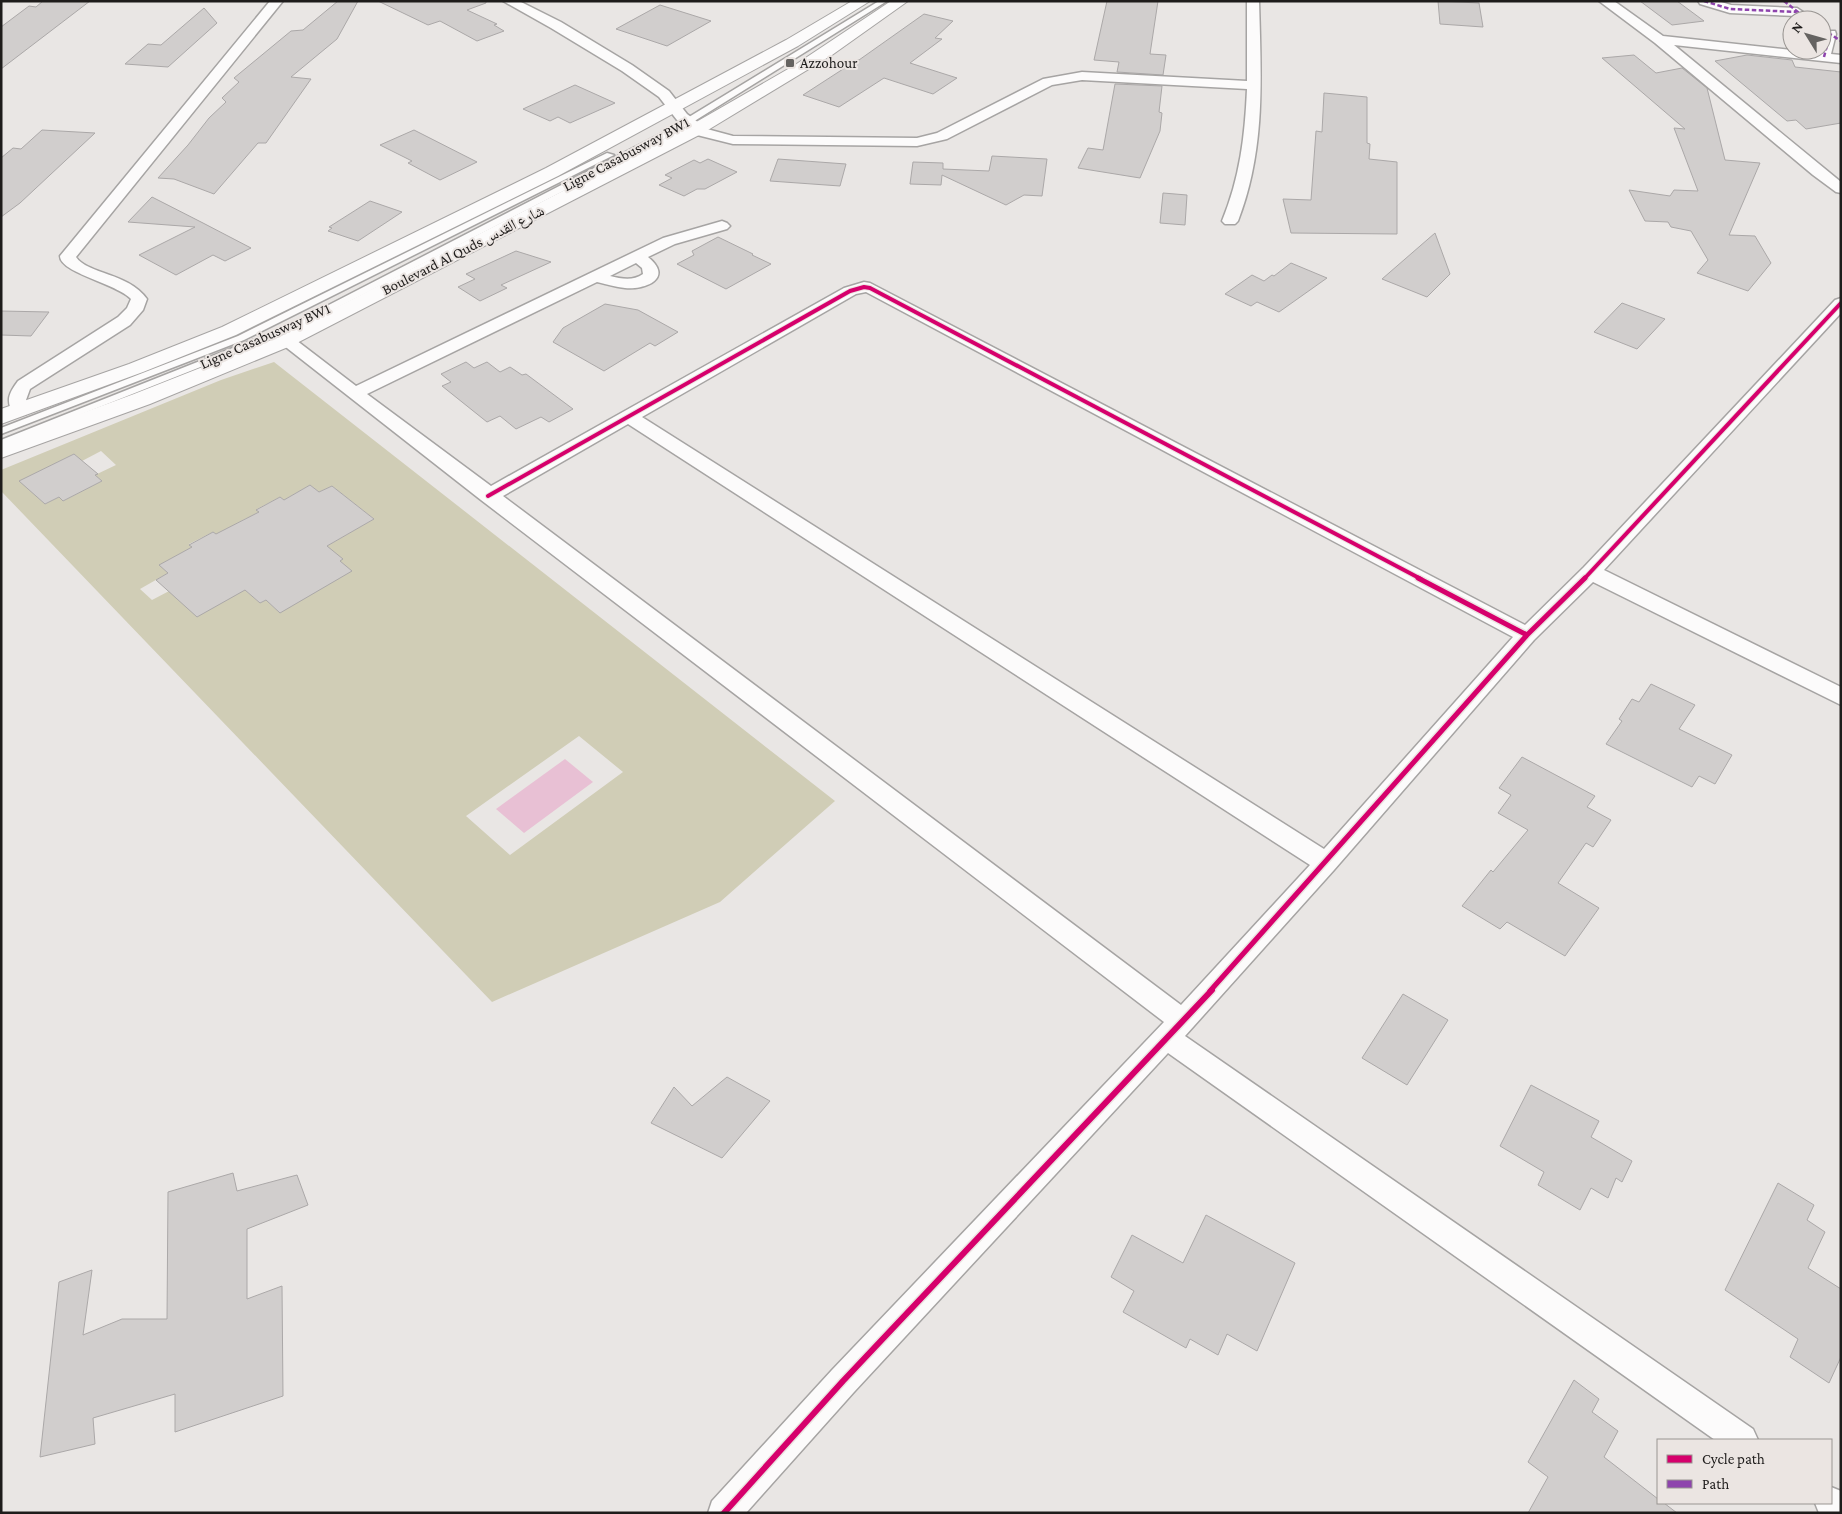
<svg xmlns="http://www.w3.org/2000/svg" width="1842" height="1514" font-family="'Crimson Pro','Noto Naskh Arabic',serif">
<rect width="100%" height="100%" fill="#e9e6e4"/>
<path fill="#d0cdb6" fill-rule="evenodd" d="M274,362L835,801L720,902L492,1002L1,491V470L221,380ZM101,451L116,465L95,475L102,481L63,501L59,497L45,504L20,481L74,454L82,461ZM310,485L319,492L332,486L374,519L327,546L340,561L280,613L266,600L260,603L245,590L194,578L152,600L140,589L168,573L160,565L192,547L189,544L213,532L227,544L226,529L247,518L259,527L270,521L257,509L280,497L284,500ZM579,736L623,772L510,855L466,816Z"/>
<path fill="#e8c0d4" d="M565,759L593,782L524,833L496,809Z"/>
<path fill="#d1cecd" stroke="#aba8a8" d="M43,1H90L1,69V27L29,6L36,7Z
M338,1H358L337,39L291,77L311,79L266,143H258L214,194L174,179L158,178L188,145L209,118L226,102L222,98L239,82L234,78L291,31L303,30Z
M378,1H486V3L467,10L497,24L494,25L504,31L477,41L440,21L428,25Z
M1107,1H1158L1150,54L1166,55L1163,75L1117,72L1119,62L1094,60Z
M1438,1L1479,3L1483,27L1440,24Z
M1640,1H1677L1704,21L1672,25Z
M660,5L711,21L667,46L616,29Z
M204,8L217,23L168,67L125,64L148,44L161,45Z
M924,14L953,21L935,38L942,39L910,63L957,78L933,94L884,78L839,107L803,95L857,60H859Z
M1634,55L1656,73L1682,68L1707,88L1725,160L1760,163L1729,235L1755,236L1771,263L1748,291L1697,273L1708,260L1691,231L1671,227L1668,222L1645,221L1629,190L1670,196L1674,190L1698,191L1674,128L1685,129L1602,58Z
M1747,55L1792,60L1795,67L1841,72V123L1806,129L1796,120L1787,121L1715,61Z
M1115,84L1162,86L1159,112L1162,113L1160,131L1140,178L1078,168L1088,148L1103,150Z
M575,85L615,103L570,123L558,117L550,121L523,109Z
M1324,93L1367,97V143L1370,144L1369,159L1397,162V234L1291,233L1283,199L1311,200L1316,131L1322,132Z
M42,130L95,133L20,203L1,217V158L13,148L21,149Z
M414,130L477,162L440,180L408,163L412,161L380,145Z
M992,156L1047,159L1042,196L1024,195L1006,205L942,175L941,185L910,184L913,162L943,163V169L989,171Z
M708,159L737,172L705,189H697L684,196L659,185L672,178L665,175L694,160L700,163Z
M778,159L846,164L840,186L770,181Z
M1163,193L1187,195L1185,225L1160,223Z
M152,197L203,223L251,248L225,261L213,255L176,275L139,255L195,227L128,222Z
M370,201L402,212L358,241L328,231L332,228L329,227Z
M1435,233L1450,274L1427,297L1382,279Z
M718,237L753,254L752,255L771,264L726,289L677,264L694,255L692,251Z
M516,251L551,262L501,285L507,288L480,301L458,287L475,279L466,274Z
M1291,263L1327,278L1279,312L1257,302L1251,306L1225,294L1252,275L1264,281L1272,275L1274,276Z
M1622,303L1665,319L1637,349L1594,332Z
M605,304L638,310L678,332L655,346L650,343L604,371L553,342L563,328Z
M1,311L49,312L31,336L1,335Z
M466,362L474,368L487,362L500,372L510,367L522,375L526,374L573,409L549,422L541,417L516,429L500,416L487,422L442,386L451,382L441,374Z
M74,454L98,474L95,475L102,481L63,501L59,497L45,504L19,481Z
M310,485L319,492L332,486L374,519L327,546L343,559L340,561L352,571L280,613L266,600L260,603L245,590L197,617L156,580L168,573L159,565L192,547L189,545L213,532L216,534L259,512L256,510L280,497L284,500Z
M1651,684L1695,705L1679,729L1732,755L1715,784L1699,776L1692,787L1606,744L1622,721L1619,719L1632,699L1639,702Z
M1522,757L1595,796L1587,807L1611,820L1593,847L1586,843L1558,883L1599,908L1565,956L1507,922L1500,929L1462,906L1491,870L1493,872L1528,830L1498,813L1511,795L1499,788Z
M1403,994L1448,1020L1407,1085L1362,1058Z
M727,1077L770,1101L722,1158L651,1123L674,1087L692,1106Z
M1531,1085L1599,1121L1591,1137L1632,1161L1622,1182L1616,1178L1608,1198L1591,1188L1580,1210L1538,1185L1544,1172L1500,1146Z
M233,1173L237,1191L297,1175L308,1205L247,1229V1299L282,1286L283,1396L175,1432V1394L93,1418L95,1444L40,1457L59,1282L92,1270L83,1335L122,1319H167L168,1192Z
M1778,1183L1814,1205L1807,1220L1825,1232L1808,1268L1841,1289V1357L1829,1383L1790,1357L1798,1339L1725,1290Z
M1206,1215L1295,1263L1257,1351L1227,1334L1218,1355L1190,1339L1186,1348L1123,1312L1134,1291L1111,1277L1132,1235L1183,1263Z
M1574,1380L1599,1399L1592,1412L1618,1431L1604,1457L1658,1499V1503H1664L1677,1513H1528L1548,1477L1528,1462Z"/>
<g fill="none" stroke-linecap="round" stroke-linejoin="round">
<g stroke="#a6a4a3" stroke-width="3">
<path id="lane" d="M879,1H887L672,135L294,330L1,446V440L288,326L666,131Z
M607,153L614,155L244,340L1,434V428L238,336Z"/>
</g>
<g stroke="#a6a4a3" stroke-width="3">
<path id="street" d="M270,1H283L76,257C87,274 129,273 147,299L143,310L130,325L30,389L26,400L29,410L26,414L20,415L14,414C5,401 9,393 18,381L118,317L127,308L131,299C118,284 60,273 60,256Z
M503,1H519L561,22L632,65L669,91L687,114L707,129L733,136L917,138L937,133L1043,79L1082,72L1247,81V1H1259C1261,77 1266,149 1238,221L1235,224H1225L1222,221C1240,178 1245,135 1247,89L1082,80L1052,85L947,139L917,146L733,144L697,135L677,120L659,97L622,71L551,28Z
M1599,1H1614L1663,36L1819,53V50H1822V40L1825,31H1835L1836,34L1831,54L1841,55V63L1674,45L1841,182V193L1836,192L1813,175L1655,43Z
M1698,1H1718L1731,5L1797,8L1803,12L1797,16L1730,13L1700,4Z
M722,221L727,223L730,226L727,229L675,244L648,257C674,278 646,290 625,288C616,287 606,284 597,282L367,394L491,486L844,288L864,282L870,283L1525,625L1584,567L1835,300L1841,298V313L1604,570L1841,687V705L1593,582L1534,640L1334,870L1185,1036L1753,1429L1758,1440H1715L1168,1053L854,1392L746,1513H708L712,1501L832,1370L1164,1022L481,500L278,341L280,337H292L356,386L663,238ZM636,263L642,268L643,274C633,281 622,279 610,276ZM866,292L1513,637L1324,849L642,417L856,294ZM628,424L1310,865L1181,1005L503,496Z
M1831,1487L1841,1491V1513H1819L1815,1503H1831Z"/>
</g>
<g stroke="#a6a4a3" stroke-width="2">
<path id="primary" d="M852,1H870L798,46L558,176L236,335L143,372L1,424V409L129,364L222,327L546,168L786,40Z
M891,1H908L832,55L703,133L293,345L150,404L1,458V443L134,394L279,337L691,125L795,65Z"/>
</g>
<use href="#lane" fill="#fcfbfb" fill-rule="evenodd"/>
<use href="#street" fill="#fcfbfb" fill-rule="evenodd"/>
<use href="#primary" fill="#fcfbfb" fill-rule="evenodd"/>
<path stroke="#8e44ad" stroke-width="2.5" stroke-dasharray="4.5 2.5" stroke-linecap="butt" d="M1704,1L1730,9L1797,12
M1784,1L1808,20
M1822,29L1841,41
M1824,57L1830,34"/>
<g stroke="#ebe5e2" stroke-width="6">
<path id="cycleway-far2" d="M488,496L850,291L864,287L870,288L1421,579
M1584,579L1841,303"/>
</g>
<g stroke="#ebe5e2" stroke-width="8">
<path id="cycleway-far1" d="M1418,578L1527,635
M1210,991L1527,635L1585,578"/>
</g>
<g stroke="#ebe5e2" stroke-width="9">
<path id="cycleway" d="M724,1513L843,1381L1212,990"/>
</g>
<use href="#cycleway-far2" stroke="#d6006c" stroke-width="4"/>
<use href="#cycleway-far1" stroke="#d6006c" stroke-width="5"/>
<use href="#cycleway" stroke="#d6006c" stroke-width="6"/>
</g>
<rect fill="#656361" stroke="#ebe5e2" stroke-width="2" x="785" y="58" width="10" height="10" rx="2.5"/>
<g text-anchor="middle" dominant-baseline="central" stroke-width="4" stroke-linejoin="round" paint-order="stroke">
<g font-size="15" fill="#1e1c1b" stroke="#ebe5e2" text-anchor="start">
<text x="800" y="63">Azzohour</text>
</g>
<g font-size="15" fill="#1e1c1b" stroke="#ebe5e2">
<text transform="translate(626 154) rotate(-28)">Ligne Casabusway BW1</text>
<text transform="translate(463 250) rotate(-27)">Boulevard Al Quds شارع القدس</text>
<text transform="translate(265 336) rotate(-24)">Ligne Casabusway BW1</text>
</g>
</g>
<rect width="1842" height="1514" fill="none" stroke="#1e1c1b" stroke-width="5"/>
<rect x="1657" y="1439" width="175" height="65" fill="#ebe5e2" stroke="#999592"/>
<rect x="1667" y="1455" width="25" height="8" fill="#d6006c" stroke="#999592"/>
<text x="1702" y="1464" font-size="15" fill="#1e1c1b">Cycle path</text>
<rect x="1667" y="1480" width="25" height="8" fill="#8e44ad" stroke="#999592"/>
<text x="1702" y="1489" font-size="15" fill="#1e1c1b">Path</text>
<g transform="translate(1807 35) rotate(307)"><circle r="24" fill="#ebe5e2" stroke="#999592"/>
<path d="M0-4L9 19L0 12L-9 19Z" fill="#656361"/>
<text y="-8" font-size="14" font-weight="bold" text-anchor="middle" fill="#1e1c1b">N</text>
</g>
</svg>
